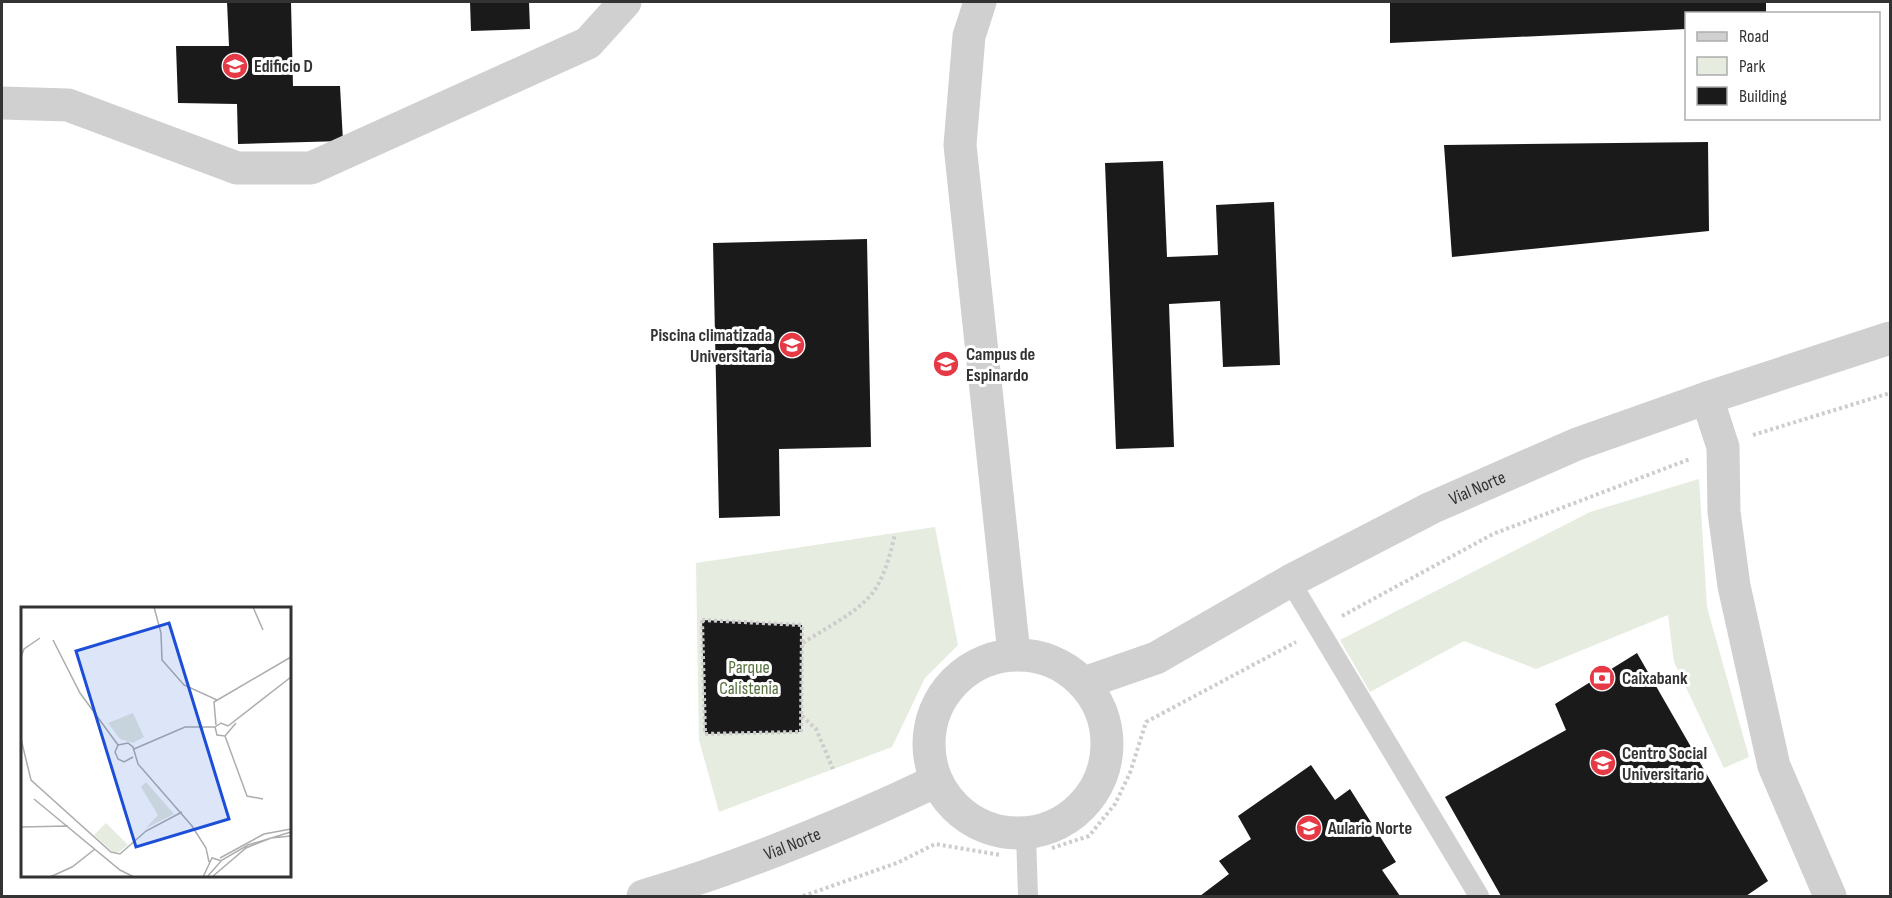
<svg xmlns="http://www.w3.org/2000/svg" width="1892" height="898" font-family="'Sofia Sans Condensed',sans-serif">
<rect width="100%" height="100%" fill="#fff"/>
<path fill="#e6ecdf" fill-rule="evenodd" d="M1699,479L1707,607L1749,757L1724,768L1674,662L1668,615L1536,669L1464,641L1370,692L1340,640L1590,512Z
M935,527L958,645L925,678L892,747L719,812L699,740L696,563ZM702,620L802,625L801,732L705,734Z"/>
<path fill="#1a1a1a" d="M227,2H291L293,86H340L343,141L238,144L237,104L178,103L176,46H229Z
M470,2H529L530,29L471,31Z
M1390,2H1766V14H1686V29L1390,43Z
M1708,142L1709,231L1452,257L1444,145Z
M1163,161L1167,257L1218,255L1216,205L1274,202L1280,365L1223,367L1220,301L1169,304L1174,447L1116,449L1105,163Z
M867,239L871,447L779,449L780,516L719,518L713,243Z
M702,620L802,625L801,732L705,734Z
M1637,653L1768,881L1746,896H1501L1445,797L1566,730L1555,704Z
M1311,765L1335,800L1350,789L1396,862L1382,870L1400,896H1200L1229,874L1219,861L1251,839L1238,816Z"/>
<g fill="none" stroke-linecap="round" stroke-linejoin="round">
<path stroke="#cdcdcd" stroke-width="4" stroke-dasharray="3 3" stroke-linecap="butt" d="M1753,435L1890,393
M1342,616L1493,534L1690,459
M702,620L802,625L801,732L705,734Z
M803,643C825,628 858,613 874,591C885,575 891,552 895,534
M802,716L816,729L833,769
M1052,848L1089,836L1115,804L1130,773L1146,722L1296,642
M803,896L897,863L935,844L1001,855"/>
<path stroke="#d0d0d0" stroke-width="20" d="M1290,581L1479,896
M1026,834L1028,896"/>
<g stroke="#d0d0d0" stroke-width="33">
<path d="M980,2L969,36L960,145L1014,654"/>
<path d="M2,103L68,105L237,168H311L588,43L625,2"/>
<path d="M1707,398L1723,447L1724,512L1734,586L1774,766L1830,896"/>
<circle cx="1018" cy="744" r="89"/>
<path id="s1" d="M1084,683L1156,658L1290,581L1431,508L1577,444L1707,398L1890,338"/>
<path id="s2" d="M643,896C744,866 841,826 936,781"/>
</g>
</g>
<defs>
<g id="university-disc" transform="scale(1.35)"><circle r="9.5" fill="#e63946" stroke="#fff"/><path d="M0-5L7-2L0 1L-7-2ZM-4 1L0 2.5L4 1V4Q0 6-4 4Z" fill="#fff"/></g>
<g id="bank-disc" transform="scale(1.35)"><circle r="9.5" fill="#e63946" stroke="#fff"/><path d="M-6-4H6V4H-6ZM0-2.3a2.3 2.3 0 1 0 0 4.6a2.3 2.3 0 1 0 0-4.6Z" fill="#fff"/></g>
</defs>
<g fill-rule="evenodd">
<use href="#university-disc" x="235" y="66"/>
<use href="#university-disc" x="792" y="345"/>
<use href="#university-disc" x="946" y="364"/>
<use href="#bank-disc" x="1602" y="678"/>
<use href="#university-disc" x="1603" y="763"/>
<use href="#university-disc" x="1309" y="828"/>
</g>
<g text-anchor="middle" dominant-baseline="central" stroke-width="6" stroke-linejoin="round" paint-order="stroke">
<g font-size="18" font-weight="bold" fill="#333" stroke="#fff" text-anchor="start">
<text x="254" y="66">Edificio D</text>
<text x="772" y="335" text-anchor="end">Piscina climatizada<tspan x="772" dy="21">Universitaria</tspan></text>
<text x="966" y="354">Campus de<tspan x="966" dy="21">Espinardo</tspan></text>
<text x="1622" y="678">Caixabank</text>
<text x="1622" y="753">Centro Social<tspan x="1622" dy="21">Universitario</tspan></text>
<text x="1328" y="828">Aulario Norte</text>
</g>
<g font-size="18" fill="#333" stroke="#fff">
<text stroke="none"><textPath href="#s1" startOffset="440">Vial Norte</textPath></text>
<text stroke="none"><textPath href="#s2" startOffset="158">Vial Norte</textPath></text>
</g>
<g font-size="18" fill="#56703f" stroke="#fff">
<text x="749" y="667">Parque<tspan x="749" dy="21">Calistenia</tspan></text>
</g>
</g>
<g transform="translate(21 607)">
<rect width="270" height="270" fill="#fff"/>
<path d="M112,106L123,130L112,136L99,132L87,116ZM125,175L153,207L125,221L137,208L120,180ZM85,216L107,238L98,245H92L73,228Z" fill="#e6ecdf"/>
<path fill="none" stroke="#adadad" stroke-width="1.5" d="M133,0L140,26L141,53L163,78L196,93M232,0L242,23M32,33L59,86L97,138M0,50L3,42L19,31M195,118L193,95L270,50M207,119L270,70M194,120L196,128L204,129L215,116M204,129L226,189L242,192M0,132L10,173L90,245L99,247L125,224L161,205M97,138L107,136L112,140L117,157L171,219L185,241L188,255M97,138L94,145L97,152L103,155L112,150M113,142L164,120H194L200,116L207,119M13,192L99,263L113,270M0,220L47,219M199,251L243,227L270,222M29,270L51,260L74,242M182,270L191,251L201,254M186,270L201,253L227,238L270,225M191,270L225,241L250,231L270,229"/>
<path fill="#1d4ed8" fill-opacity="0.15" stroke="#1d4ed8" stroke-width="3" d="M148,16L208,212L115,240L55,44Z"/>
<rect width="270" height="270" fill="none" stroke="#333" stroke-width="3"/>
</g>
<rect width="1892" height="898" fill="none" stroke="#333333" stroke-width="6"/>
<rect x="1685" y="12" width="195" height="108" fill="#ffffff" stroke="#adadad" stroke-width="1.5"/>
<rect x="1697" y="32" width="30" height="9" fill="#d0d0d0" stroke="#adadad" stroke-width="1.5"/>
<text x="1739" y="42" font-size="18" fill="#333333">Road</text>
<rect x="1697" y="57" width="30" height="18" fill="#e6ecdf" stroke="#adadad" stroke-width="1.5"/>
<text x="1739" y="72" font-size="18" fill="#333333">Park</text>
<rect x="1697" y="87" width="30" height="18" fill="#1a1a1a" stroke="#adadad" stroke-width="1.5"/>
<text x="1739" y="102" font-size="18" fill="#333333">Building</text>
</svg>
